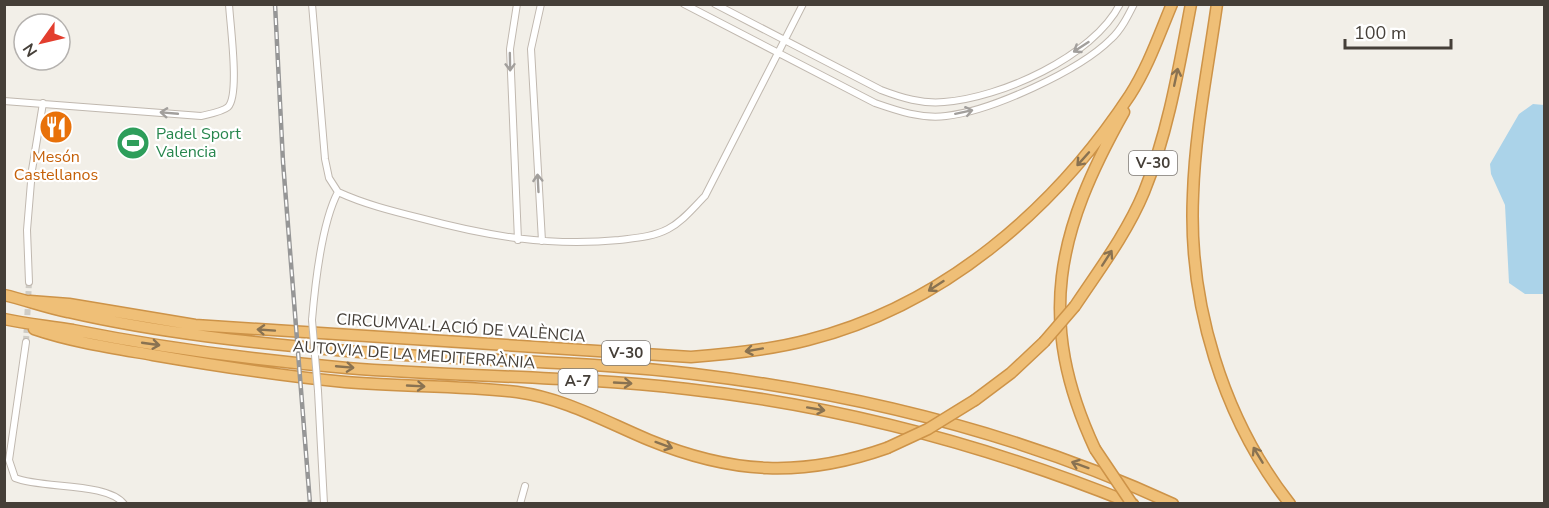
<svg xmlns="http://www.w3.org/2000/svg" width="1549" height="508" font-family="'Nunito Sans',sans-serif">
<rect width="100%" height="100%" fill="#f2efe8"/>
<path fill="#abd3e9" d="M1533,104L1544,105V294H1525L1509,283L1505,205L1491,174L1490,164L1519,114Z"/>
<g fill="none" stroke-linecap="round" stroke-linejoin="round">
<path stroke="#cfccc5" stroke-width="6" stroke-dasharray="6 3" stroke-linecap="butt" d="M26,342L29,282"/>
<g stroke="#c0b8af" stroke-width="8">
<path id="street" d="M312,4L325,159L329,178L338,192
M517,4L510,49L518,240
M541,4L531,49L542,241
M684,4L875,103C898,111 921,119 946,116C991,111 1079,71 1111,39C1121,30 1128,16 1134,4
M715,4L881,90C902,98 922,104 944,102C1000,98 1093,57 1120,4
M4,101L201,116C209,114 222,112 228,107C240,95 230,24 229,4
M338,192C364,204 392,211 420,218C487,236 550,247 619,240C635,238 653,237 668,229C683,221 693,208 705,196L803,4
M29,282L27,230L32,170L43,103
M312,320C315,285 322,222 338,192
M26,342L9,460L15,478C42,489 107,482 124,504
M318,391L324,504
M520,504L525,486"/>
</g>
<g stroke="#cd9348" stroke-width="13">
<path id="highway" d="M1217,4C1208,68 1195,131 1193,195C1188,303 1223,419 1290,504
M4,295C26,300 47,308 68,312C159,333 254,343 347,351C463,361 579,360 694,374C859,394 1022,434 1173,504
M30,301L69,304L195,325L691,357C731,354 770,350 808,340C943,306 1055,209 1130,95C1148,67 1159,35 1172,4
M1075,306C1099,270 1127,233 1144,192C1168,133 1179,67 1191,4
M4,319C27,324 50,326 73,330C163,348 256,360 347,368C460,377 574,376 687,389C841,406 990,446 1133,504
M34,329C72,342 113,348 153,355C217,366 281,376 345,382C402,387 460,385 517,392C564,398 606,422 649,440C732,474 802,478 887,448
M975,400L1011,373L1044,342
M1095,449C1035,320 1057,231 1124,112"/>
</g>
<use href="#street" stroke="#fff" stroke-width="6"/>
<use href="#highway" stroke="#efbf77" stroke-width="10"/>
<g stroke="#969696" stroke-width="4.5">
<path id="rail" d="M275,4L283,162L310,504"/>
</g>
<use href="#rail" stroke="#fff" stroke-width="2" stroke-dasharray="7" stroke-linecap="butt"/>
<g stroke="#c0b8af" stroke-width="8" stroke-linecap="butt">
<path id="street-bridge" d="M312,320L318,391"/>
</g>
<g stroke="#cd9348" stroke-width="13" stroke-linecap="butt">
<path id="highway-bridge" d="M1044,342L1075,306
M887,448L928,429L975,400
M1095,449L1132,504"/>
</g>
<use href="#street-bridge" stroke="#fff" stroke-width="6"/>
<use href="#highway-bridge" stroke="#efbf77" stroke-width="10"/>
</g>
<defs><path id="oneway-shaft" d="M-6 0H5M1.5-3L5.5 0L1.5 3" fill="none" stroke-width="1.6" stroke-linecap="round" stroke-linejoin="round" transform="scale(1.5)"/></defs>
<g stroke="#a29f9c">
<use href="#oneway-shaft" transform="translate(1081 47) rotate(147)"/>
<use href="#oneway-shaft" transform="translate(510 62) rotate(89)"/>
<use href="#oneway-shaft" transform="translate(964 112) rotate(-12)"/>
<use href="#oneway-shaft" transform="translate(169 113) rotate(-175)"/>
<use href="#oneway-shaft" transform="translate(538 183) rotate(-93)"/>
</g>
<g stroke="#897251">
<use href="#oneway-shaft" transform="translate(1176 77) rotate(-78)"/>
<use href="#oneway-shaft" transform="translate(1083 159) rotate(132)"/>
<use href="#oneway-shaft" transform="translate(1107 258) rotate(-57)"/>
<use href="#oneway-shaft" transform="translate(936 286) rotate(147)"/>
<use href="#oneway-shaft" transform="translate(266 330) rotate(-176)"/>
<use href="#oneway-shaft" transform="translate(151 344) rotate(8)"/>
<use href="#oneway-shaft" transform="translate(754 350) rotate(170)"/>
<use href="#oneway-shaft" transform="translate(345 367) rotate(5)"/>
<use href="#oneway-shaft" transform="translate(623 383) rotate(3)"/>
<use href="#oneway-shaft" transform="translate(416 386) rotate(3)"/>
<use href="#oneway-shaft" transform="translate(816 409) rotate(10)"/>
<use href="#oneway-shaft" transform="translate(664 445) rotate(20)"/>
<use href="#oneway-shaft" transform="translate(1258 455) rotate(-121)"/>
<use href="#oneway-shaft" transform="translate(1080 465) rotate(-160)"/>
</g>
<defs>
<g id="restaurant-disc" transform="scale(1.725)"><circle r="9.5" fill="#e8710a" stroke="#fff"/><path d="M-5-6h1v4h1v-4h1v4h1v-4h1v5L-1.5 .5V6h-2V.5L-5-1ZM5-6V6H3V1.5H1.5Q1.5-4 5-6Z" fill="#fff"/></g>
<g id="stadium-disc" transform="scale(1.725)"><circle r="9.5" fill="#2e9e5b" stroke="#fff"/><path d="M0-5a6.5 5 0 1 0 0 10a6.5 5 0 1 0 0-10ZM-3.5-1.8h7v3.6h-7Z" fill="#fff"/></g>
</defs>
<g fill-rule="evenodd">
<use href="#restaurant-disc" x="56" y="127"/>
<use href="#stadium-disc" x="133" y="143"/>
</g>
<g text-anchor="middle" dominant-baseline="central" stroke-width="4.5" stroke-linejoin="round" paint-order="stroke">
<g fill="#fff" stroke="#7d7974" stroke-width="1.5">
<rect x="1129" y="151" width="48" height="24" rx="4.5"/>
<rect x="602" y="341" width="48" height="24" rx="4.5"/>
<rect x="558.5" y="369" width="39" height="24" rx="4.5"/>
</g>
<g font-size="15" font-weight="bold" fill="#453f38">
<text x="1153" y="163">V-30</text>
<text x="626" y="353">V-30</text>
<text x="578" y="381">A-7</text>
</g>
<g font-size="16" fill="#27864d" stroke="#fff" text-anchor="start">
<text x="156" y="134">Padel Sport<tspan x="156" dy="18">Valencia</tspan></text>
</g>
<g font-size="16" fill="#c56008" stroke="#fff">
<text x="56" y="157">Mesón<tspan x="56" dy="18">Castellanos</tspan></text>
</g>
<g font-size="16" fill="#453f38" stroke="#fff">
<text transform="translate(461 328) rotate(4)">CIRCUMVAL·LACIÓ DE VALÈNCIA</text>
<text transform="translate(414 355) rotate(4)">AUTOVIA DE LA MEDITERRÀNIA</text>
</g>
</g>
<rect width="1549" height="508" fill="none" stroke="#453f38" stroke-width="12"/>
<g transform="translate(42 42) rotate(236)"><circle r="28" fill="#ffffff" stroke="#b5b2af" stroke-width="1.5"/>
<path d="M0-4.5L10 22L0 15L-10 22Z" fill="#e33e2e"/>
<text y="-9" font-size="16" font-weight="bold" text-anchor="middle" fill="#453f38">N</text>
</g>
<path d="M1345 39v9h106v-9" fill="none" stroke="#453f38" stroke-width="3"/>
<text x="1354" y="39" font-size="18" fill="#453f38" stroke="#ffffff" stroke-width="4.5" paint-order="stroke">100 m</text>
</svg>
